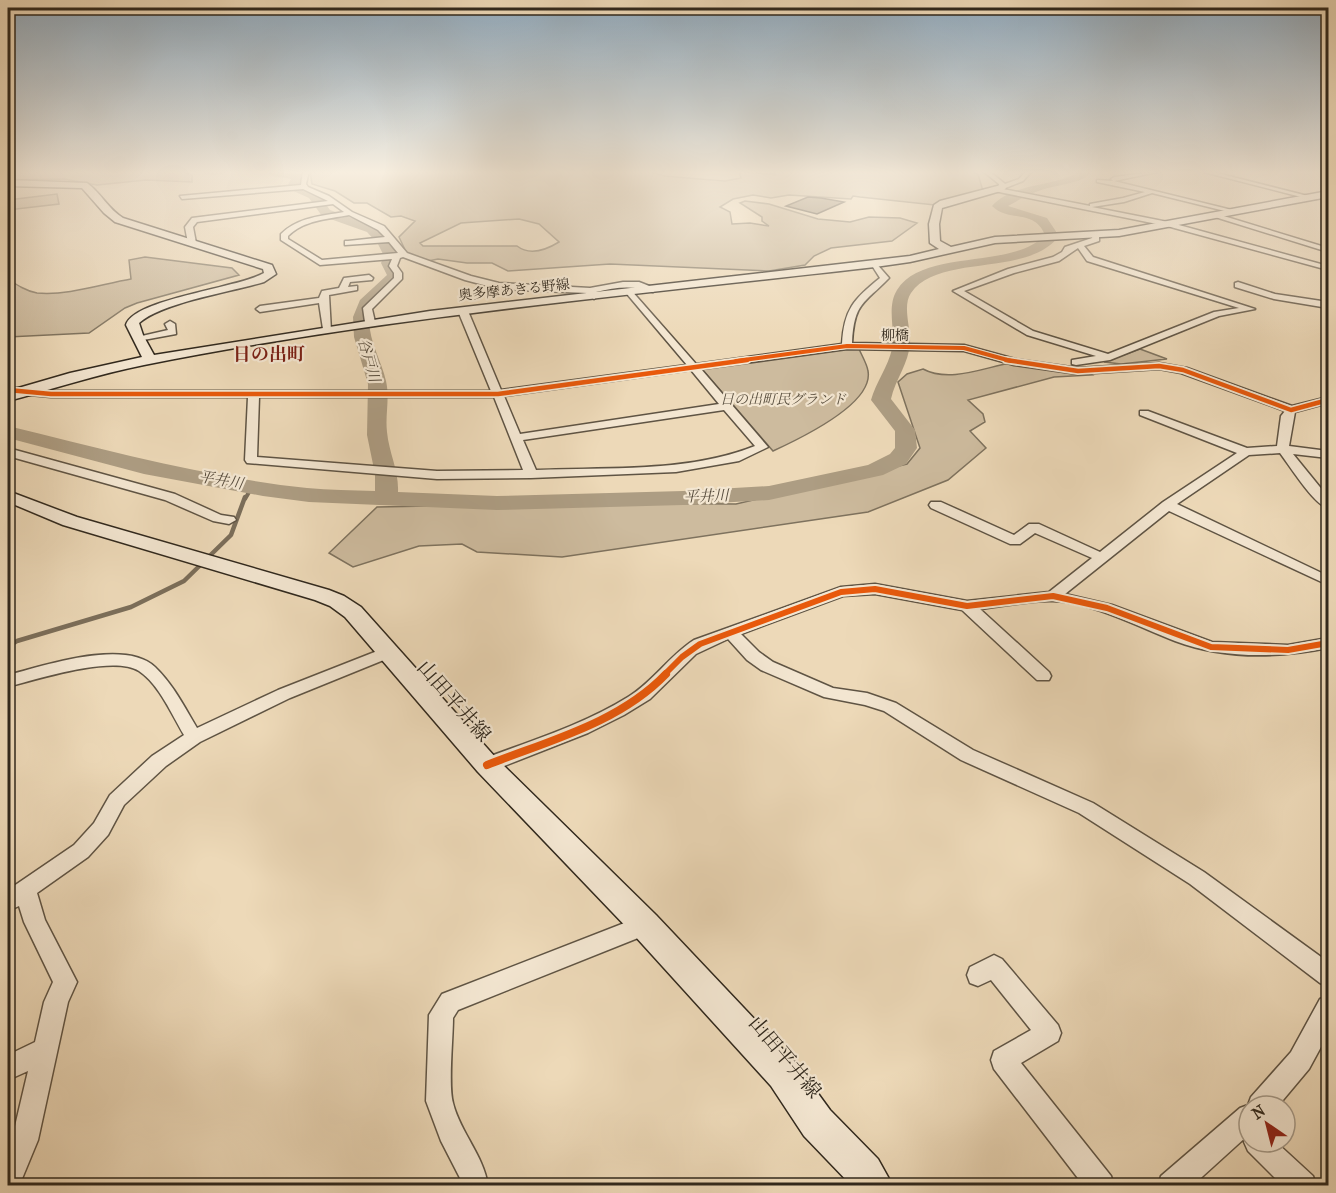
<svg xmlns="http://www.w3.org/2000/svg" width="1336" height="1193" font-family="'IM FELL French Canon','Noto Serif JP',serif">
<rect width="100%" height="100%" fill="#edd9b8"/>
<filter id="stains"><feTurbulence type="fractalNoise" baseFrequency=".00333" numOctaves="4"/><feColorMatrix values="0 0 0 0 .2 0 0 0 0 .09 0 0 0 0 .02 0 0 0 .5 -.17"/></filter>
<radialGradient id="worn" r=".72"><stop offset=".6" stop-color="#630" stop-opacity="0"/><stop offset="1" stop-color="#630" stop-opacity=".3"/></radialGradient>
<path fill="#cdbb9e" stroke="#7e725e" stroke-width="1.5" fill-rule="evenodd" d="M8,171H180L192,175V182L146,180L97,185L64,179L8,180Z
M310,171H647L665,176L699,179L725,181L741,178L739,171L776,175L766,171H969L978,174L983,191L935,205L860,197L853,196L851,199L789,195L771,198L753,195L733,199L720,207L730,212L732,224L750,223L769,226L762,221V217L740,203L745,201L769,204L818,219L850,222L869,217L900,218L917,223L892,241L831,248L814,256L805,265L769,271L610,264L508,271L492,263H467L438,259L428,261L407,254L399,237L415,221L401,216L391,217L367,203H354L335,191L312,184ZM519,219L539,224L559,242C546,250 530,256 517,246H423L420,243L461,223Z
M57,194L59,204L8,210V200Z
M145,257L232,268L239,275L137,303L125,308L89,333L8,337V279C17,285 26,291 37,293C67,296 102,284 131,279L129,260Z
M859,349C862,356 867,364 868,371C874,404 797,440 773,451L701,368L826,350Z
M1140,349L1167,359L1121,364L1104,362Z
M1010,363L1080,368L1092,375L1054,377L968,400L983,414L985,422L970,431L986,448L948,480L868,512L562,557L477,552L462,544L419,546L353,567L329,553L377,507L589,503L736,504L907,464L920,448L898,382L907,374L923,369C949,383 983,368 1010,363Z"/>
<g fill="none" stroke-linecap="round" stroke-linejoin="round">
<path stroke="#7b6e5a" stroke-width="2" d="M1066,171L1084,174"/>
<path stroke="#7b6e5a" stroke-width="4" d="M245,499L252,487"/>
<path stroke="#7b6e5a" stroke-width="4.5" d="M8,647L17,641L131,607L184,581L231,535L245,497"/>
<path fill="#ad9d83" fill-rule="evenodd" d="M201,171H228C222,176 206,177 201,171Z
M265,171L302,174L304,176L299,187L318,193L330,210L377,227L390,241L398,256L395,263L401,275C394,288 375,295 371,309C364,334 381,358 386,381C390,398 385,415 387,432C389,453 399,471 398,492L497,496L683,491L769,486L868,465L890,454L895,448V431L871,400C876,382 888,367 892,349C896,330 886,308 897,290C923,248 1013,270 1045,235C1034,208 1009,223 992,206C1013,184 1044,187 1071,176C1080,173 1084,170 1093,171C1080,185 1059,184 1041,190C1028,194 1019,200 1008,206L1047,218L1059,236C1027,278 939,253 911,293C902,306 911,328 910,343C909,363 895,380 891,399L915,430L917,448L906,464L883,475L769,500L683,505L497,510L309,502L263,496L144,474L8,438V426C107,450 205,477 307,488C329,490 352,490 375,491V474L367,435L368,384L354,337L353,317L360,300L387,275L381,263L384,256L378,244L367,232L322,216L309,198L289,189L287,187L291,179L272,176Z"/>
</g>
<path fill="#92846e" stroke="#30281d" stroke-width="1.5" d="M808,197L821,198L844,202L817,214L786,206Z"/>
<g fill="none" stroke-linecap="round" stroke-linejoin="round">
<g stroke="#5f5444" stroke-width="3">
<path id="street" d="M303,171H309L306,184L308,187L329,196L352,212L384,226L407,253L471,276L499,283L590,288L623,282H639L657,289L653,292C633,285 616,287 596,292L598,296L594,299L587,293L499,289L465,280L403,257L400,258L397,266L402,273V279L372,309L375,322L370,325L365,322L363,308L394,278V273L389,266L392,259L320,265L281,240V234C298,217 322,216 344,212L333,204L197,222L193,227L196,243L192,245L188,243L185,227L192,218L328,201L303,189L182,199L180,196L301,185ZM349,215L378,230L385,237L348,241H345V245L389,242L398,253L322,260L288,239V236C304,220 328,219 349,215Z
M983,171H989L1005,184L1019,179L1026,171H1032L1023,181L1003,189L1090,206V204L1123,198L1145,192L1097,182V180L1113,181L1111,179L1114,177L1162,171L1114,181L1236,211L1233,213L1152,193L1124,202L1092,207L1168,222L1328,266V270L1167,226L994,191V189L998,188L999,184Z
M1200,171H1209L1312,197L1309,199Z
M1217,214L1328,248V252L1215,217Z
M1093,234H1099V241L1084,246L1093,257L1255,309L1219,316L1110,360L1076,365L1072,364V360L1096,356L1027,335L953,291L1008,269L1053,257L1062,252L1065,247L1092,238ZM1078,248L1087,261L1239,308L1214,312L1108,354L1033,331L964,291L1014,273L1059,261Z
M875,262L889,278C864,304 854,302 852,343L964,345L1015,359L1078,368L1159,363L1187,368L1292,406L1328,397V403L1295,412L1289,446L1328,451V458L1293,454L1328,497V508C1314,505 1290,466 1280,453L1249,455L1177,504L1328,576V585L1169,511L1065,594L1112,605L1212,642L1288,645L1328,638V648C1278,658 1223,659 1175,641C1139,627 1091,602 1053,601C1029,600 1003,607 980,609L1049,672L1051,676L1049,680H1037L962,610L875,594L843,596L741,634L759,652L773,662L833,688L867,693L896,703L973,750L1093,803L1204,872L1328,962V986L1320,983L1190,884L1079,813L961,760L884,711L865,705L824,697L761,670L747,660L728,639L696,654L650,699L624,715L588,733L494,770L487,772L480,770L478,765L480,760C530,741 583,725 628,697C653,682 669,656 694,640L841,587L875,584L967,601L1049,592L1092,558L1035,533L1020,544H1010L931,508L929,505L931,502H941L1014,535L1029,524H1039L1100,552L1163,502L1237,453L1140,415V411H1148L1247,448L1277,446L1281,416L1285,411L1181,373L1159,369L1078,374L1014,365L964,351L847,349L701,369L768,447L739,461L676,472L531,478L437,479L247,463L245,460L248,397H51L8,393V387L51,391H491L458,311L463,308L468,311L501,390L687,365L627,294V290L630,289L696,364L842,344C844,309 854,299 880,278L871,264ZM691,370L719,404L520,434L504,396ZM259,397H494L523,470L437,471L257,457ZM724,410L755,446C687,473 607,467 536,470L523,440Z
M369,275L373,278L372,280L350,282L348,287L357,286V290L329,295L331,331L323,329L319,303L260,312L256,309L260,306L319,298L322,291L339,288L344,278Z
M1238,282L1275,294L1328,302V308L1274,299L1235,287V283Z
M170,321L175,324L176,334L138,341L133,338L168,330L165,324Z
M8,448L175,494L221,515L234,517L236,520L229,524L213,521L165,500L8,456Z
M390,646L396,647L398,651L396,655L290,698L200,742L166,766L124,805L108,835L88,857L37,893L45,920L77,982L68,1002L38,1140L19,1186H8V1149L12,1139L28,1071L8,1080V1055L35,1042L44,1002L53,982L24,922L19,906L8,911V890L74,845L94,823L110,795L152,756L184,735C172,715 159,684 139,671C113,655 37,679 8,687V675C43,666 125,638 155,667C173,684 185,708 197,728L278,690Z
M645,915L653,918L656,925L653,932L458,1010L453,1018C453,1039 448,1086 453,1103C460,1132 484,1156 488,1186H460V1178L441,1141L426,1101L429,1015L442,994Z
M994,955L1002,959L1058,1025L1061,1033L1058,1041L1021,1063L1111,1176L1114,1186H1084L994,1069L991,1060L994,1051L1031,1030L991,980L978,986L970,983L967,975L970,967Z
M1328,996V1034L1309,1069L1278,1106H1249V1142H1276L1313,1176L1316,1186H1283L1248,1151L1244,1142L1246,1137L1192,1186H1158L1161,1176L1240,1108L1248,1105L1251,1097L1291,1052L1320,999Z"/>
</g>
<g stroke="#30281d" stroke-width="3">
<path id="secondary" d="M8,180L87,183C101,193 108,209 123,218L272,265L276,274L264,282C232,292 163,302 139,323L143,335L154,355L430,311L910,256L939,249L930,243L929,224L934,205L940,201L1001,185L1006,188L1004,190L942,208L939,224L940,241L951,247L995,237L1119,230L1328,191V197L1119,236L995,243L910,262L875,267C631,295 385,317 144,365C98,374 53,389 8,401V391L70,373L142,357L126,325C133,299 238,288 264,273L263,269L115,222L104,213L82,188L8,186Z
M8,491L77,517L329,590L344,596L361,607L496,758L656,915L795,1062L830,1110L878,1159L893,1186H852L804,1136L771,1086L634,935L478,772L345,617L330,606L315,600L63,525L8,502Z"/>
</g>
<use href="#street" fill="#f3e6d1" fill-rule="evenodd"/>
<use href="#secondary" fill="#f3e6d1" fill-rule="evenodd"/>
<g stroke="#f3e6d1" stroke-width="6">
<path id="cycleway-far3" d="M736,361L847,346L964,348L1011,361"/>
</g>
<g stroke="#f3e6d1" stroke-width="8">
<path id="cycleway-far2" d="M1006,360L1078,371L1159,366L1183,370L1291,410L1328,400
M8,390L51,394H498L747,360"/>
</g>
<g stroke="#f3e6d1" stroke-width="10">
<path id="cycleway-far1" d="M664,675L682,657L700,644L841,592L875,589L967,606L1053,596L1107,608L1211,647L1288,650L1328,643"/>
</g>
<g stroke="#f3e6d1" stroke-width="11">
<path id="cycleway" d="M487,765C548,741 619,723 666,674"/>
</g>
<use href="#cycleway-far3" stroke="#e8590c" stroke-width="4"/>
<use href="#cycleway-far2" stroke="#e8590c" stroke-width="4.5"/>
<use href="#cycleway-far1" stroke="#e8590c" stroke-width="6"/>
<use href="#cycleway" stroke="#e8590c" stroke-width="8"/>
</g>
<linearGradient id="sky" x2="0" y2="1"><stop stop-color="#90abc0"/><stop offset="0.51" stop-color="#f7eedf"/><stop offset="1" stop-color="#f7eedf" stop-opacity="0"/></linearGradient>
<rect width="1336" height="338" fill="url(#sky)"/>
<g text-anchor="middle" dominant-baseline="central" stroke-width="4.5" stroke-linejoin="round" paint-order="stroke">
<g font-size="14" fill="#30281d" stroke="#f3e6d1">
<text transform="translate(514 290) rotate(-6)">奥多摩あきる野線</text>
<text x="895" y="335">柳橋</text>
</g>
<g font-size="14" font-style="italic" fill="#574d3d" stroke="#f3e6d1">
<text x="783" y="399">日の出町民グランド</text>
</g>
<g font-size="15" font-style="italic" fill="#564b3c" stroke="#f3e6d1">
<text transform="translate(369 360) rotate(74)">谷戸川</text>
<text transform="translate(221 480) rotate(10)">平井川</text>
<text transform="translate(706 496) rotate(-2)">平井川</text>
</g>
<g font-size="18" font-weight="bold" fill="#7a1f14" stroke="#f3e6d1">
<text x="269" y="354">日の出町</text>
</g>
<g font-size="20" fill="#30281d" stroke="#f3e6d1">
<text transform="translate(454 701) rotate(49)">山田平井線</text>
<text transform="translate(785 1057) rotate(50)">山田平井線</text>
</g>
</g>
<rect width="1336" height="1193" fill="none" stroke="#edd9b8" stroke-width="30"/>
<rect x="9" y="9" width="1318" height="1175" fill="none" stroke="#30281d" stroke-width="3"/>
<rect x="15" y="15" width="1306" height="1163" fill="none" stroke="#30281d" stroke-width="1.5"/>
<g transform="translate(1267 1124) rotate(325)"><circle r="28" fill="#f3e6d1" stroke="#a59a89" stroke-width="1.5"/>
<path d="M0-4.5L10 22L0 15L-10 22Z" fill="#8f2418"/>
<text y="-9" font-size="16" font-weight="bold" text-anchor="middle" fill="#30281d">N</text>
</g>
<rect width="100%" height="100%" filter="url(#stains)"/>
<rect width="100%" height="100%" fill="url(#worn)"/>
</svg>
